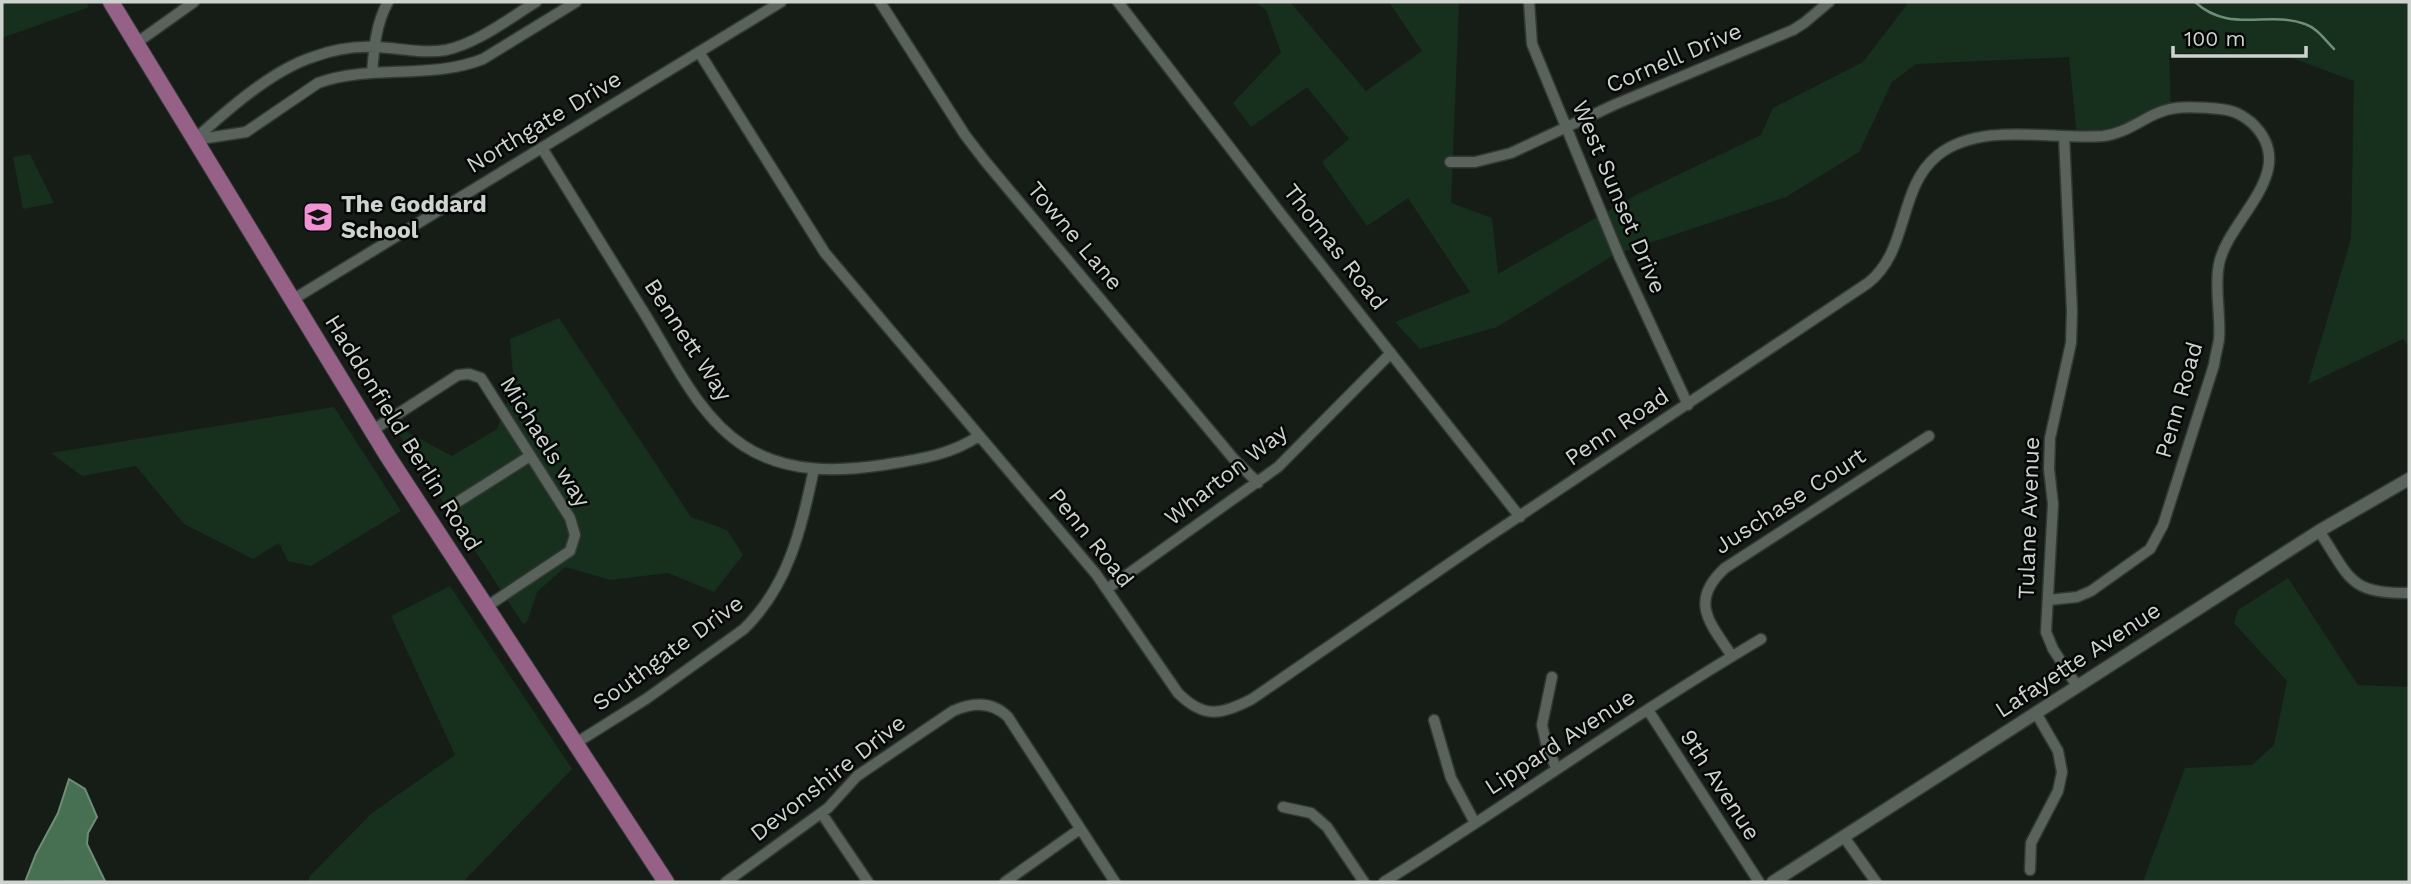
<svg xmlns="http://www.w3.org/2000/svg" width="2411" height="884" font-family="'Work Sans',sans-serif">
<rect width="100%" height="100%" fill="#161d17"/>
<path fill="#16301d" d="M2,2H86L89,7L2,38Z
M1255,2H1290L1366,91L1422,51L1389,2H1459L1451,203L1492,218L1498,274L1634,196L1761,135L1773,108L1863,62L1909,2H2409V347L2403,339L2308,384L2351,239L2354,81L2282,54L2169,53L2171,109L2104,138L2077,136L2069,57L1916,64L1892,82L1859,152L1786,197L1614,255L1497,327L1420,349L1395,322L1470,292L1408,198L1367,226L1322,162L1349,139L1307,87L1251,127L1233,103L1281,52L1266,10Z
M30,154L54,203L23,209L13,157Z
M559,318L691,517L727,530L743,555L714,592L668,573L611,580L565,567L537,592L527,622L523,624L392,424L452,456L497,429L514,386L510,339Z
M334,407L401,511L311,566L288,561L279,543L253,559L184,524L136,466L82,476L51,453Z
M2288,578L2358,685L2409,687V882H2143L2185,768L2252,765L2274,745L2287,681L2234,623L2238,610Z
M450,586L572,769L463,882H309V877L372,813L455,755L391,616Z"/>
<path fill="#467051" stroke="#6f8e77" stroke-width="2" d="M69,779L85,789L97,817L88,833L87,844L105,881L25,882L36,854L58,813Z"/>
<g fill="none" stroke-linecap="round" stroke-linejoin="round">
<path stroke="#6f8e77" stroke-width="2.5" d="M2195,2C2230,34 2267,10 2305,24C2317,28 2325,40 2334,49"/>
<g stroke="#343835" stroke-width="13">
<path id="minor" d="M880,2L965,135L985,161L1233,458L1258,483
M1118,2L1281,214L1520,517
M1529,2L1532,44L1620,258L1688,405
M135,44L194,2
M699,52L825,253L1096,574L1178,693C1204,719 1221,715 1252,699L1479,543L1868,283C1910,250 1897,188 1938,155C1981,121 2051,140 2103,136C2131,133 2149,111 2176,108C2188,106 2224,108 2234,112C2241,114 2247,119 2252,123C2302,171 2228,218 2219,264C2214,288 2221,314 2219,339C2218,347 2215,356 2214,365L2163,525L2150,549L2091,591L2077,597L2048,600
M372,73C374,48 376,23 388,2
M2064,136L2072,311L2071,343L2050,438L2049,469L2053,504L2046,632L2053,649L2077,686
M194,140L246,132L318,83C371,64 430,80 483,59L576,2
M194,140C226,111 272,70 313,57C332,50 356,46 376,47C399,48 423,54 446,50C478,43 508,19 536,2
M542,148C577,204 611,260 646,316C673,360 699,417 744,446C786,473 837,472 883,465C919,459 948,456 979,436
M1450,162H1475L1511,153L1616,104L1793,30L1804,23L1829,2
M292,300L781,2
M373,430L458,375L469,374L481,378L570,518L575,535L570,551L486,607
M456,503L530,456
M2319,531C2350,577 2348,594 2409,593
M1107,589L1278,467L1391,353
M1732,656C1709,622 1689,601 1725,568L1929,436
M1552,677L1542,725L1546,743L1556,768
M1648,710L1759,882
M1434,720L1451,778L1475,823
M576,743L646,699L744,629C789,585 801,529 814,469
M1283,807L1311,813L1327,827L1364,882
M822,814L868,882
M1844,837L1876,882
M2030,870L2031,843L2058,791L2062,772L2058,751L2036,713
M726,882L828,808L857,776L953,711C973,702 992,701 1008,717L1115,882
M1005,882L1080,829
M1384,882C1511,803 1632,715 1761,639"/>
</g>
<g stroke="#343835" stroke-width="15">
<path id="tertiary" d="M1773,882L2319,531L2409,479"/>
</g>
<g stroke="#343835" stroke-width="18">
<path id="primary" d="M111,2L387,455L666,882"/>
</g>
<use href="#minor" stroke="#59625b" stroke-width="10"/>
<use href="#tertiary" stroke="#59625b" stroke-width="12"/>
<use href="#primary" stroke="#966186" stroke-width="16"/>
</g>
<defs>
<g id="school-square" transform="scale(1.575)"><rect x="-9" y="-9" width="18" height="18" rx="4" fill="#f391d5" stroke="#040705"/><path d="M0-5L7-2L0 1L-7-2ZM-4 1L0 2.5L4 1V4Q0 6-4 4Z" fill="#111"/></g>
</defs>
<g fill-rule="evenodd">
<use href="#school-square" x="318" y="217"/>
</g>
<g text-anchor="middle" dominant-baseline="central" stroke-width="5" stroke-linejoin="round" paint-order="stroke">
<g font-size="23" fill="#ced3cf" stroke="#040705">
<text transform="translate(1674 58) rotate(-23)">Cornell Drive</text>
<text transform="translate(544 122) rotate(-31)">Northgate Drive</text>
<text transform="translate(1619 197) rotate(67)">West Sunset Drive</text>
<text transform="translate(1075 236) rotate(50)">Towne Lane</text>
<text transform="translate(1335 247) rotate(52)">Thomas Road</text>
<text transform="translate(688 340) rotate(57)">Bennett Way</text>
<text transform="translate(2179 400) rotate(-74)">Penn Road</text>
<text transform="translate(1617 427) rotate(-34)">Penn Road</text>
<text transform="translate(403 433) rotate(58)">Haddonfield Berlin Road</text>
<text transform="translate(545 442) rotate(58)">Michaels way</text>
<text transform="translate(1226 475) rotate(-38)">Wharton Way</text>
<text transform="translate(1790 501) rotate(-33)">Juschase Court</text>
<text transform="translate(2029 518) rotate(-88)">Tulane Avenue</text>
<text transform="translate(1091 538) rotate(51)">Penn Road</text>
<text transform="translate(668 653) rotate(-36)">Southgate Drive</text>
<text transform="translate(2078 660) rotate(-33)">Lafayette Avenue</text>
<text transform="translate(1560 742) rotate(-33)">Lippard Avenue</text>
<text transform="translate(828 778) rotate(-38)">Devonshire Drive</text>
<text transform="translate(1720 785) rotate(57)">9th Avenue</text>
</g>
<g font-size="23" font-weight="bold" fill="#ced3cf" stroke="#040705" text-anchor="start">
<text x="341" y="204">The Goddard<tspan x="341" dy="26">School</tspan></text>
</g>
</g>
<rect width="2411" height="884" fill="none" stroke="#ced3cf" stroke-width="7"/>
<path d="M2173 46v10h133v-10" fill="none" stroke="#ced3cf" stroke-width="3.5"/>
<text x="2184" y="46" font-size="21" fill="#ced3cf" stroke="#040705" stroke-width="5" paint-order="stroke">100 m</text>
</svg>
